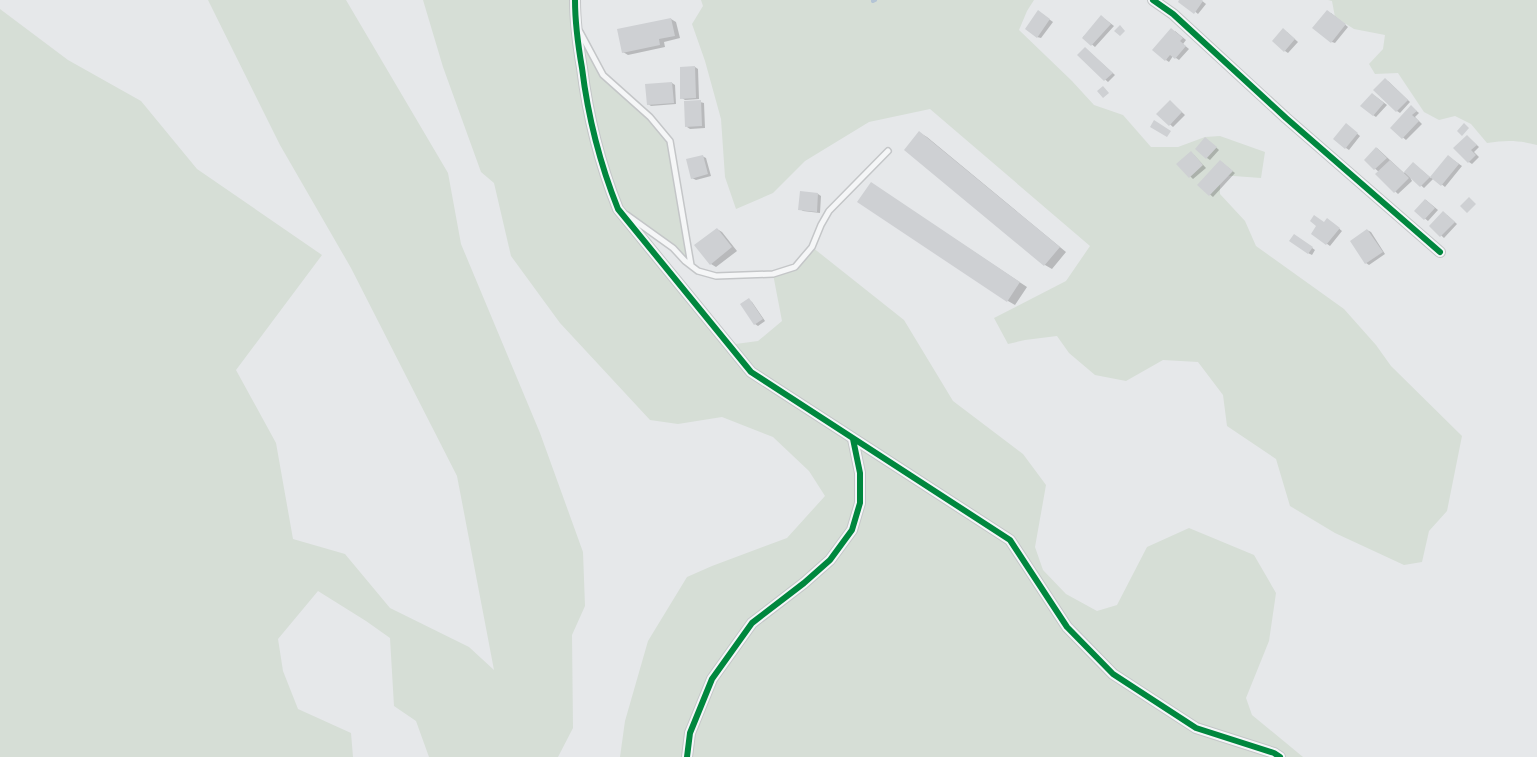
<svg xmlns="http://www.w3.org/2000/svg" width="1537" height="757" font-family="'DejaVu Sans',sans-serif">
<rect width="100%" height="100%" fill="#e6e8ea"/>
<path fill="#d6ded6" d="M208,0H346L448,173L461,244L540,433L583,552L585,606L572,635L573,728L558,757H429L416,721L394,706L390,638L366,621L318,591L278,639L283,671L298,709L351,733L353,757H0V9L68,60L141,101L197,169L322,255L236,370L276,443L293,539L345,554L390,608L469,647L494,670L457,476L351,268L280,145Z
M423,0H575V23L603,75L650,117L670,141L691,266L673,248L620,210L728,345L758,341L782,321L773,274L795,267L812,247L904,320L953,401L1023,454L1046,485L1035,547L1043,570L1066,594L1097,611L1117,605L1147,547L1189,528L1254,555L1276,593L1269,641L1246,698L1252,715L1303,757H1275L1274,753L1268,757H620L625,721L648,641L687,577L712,566L787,538L825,496L809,471L773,437L722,417L678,424L650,420L560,323L511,256L494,183L481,172L443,67Z
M701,0H1034L1027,11L1019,30L1072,81L1094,105L1123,115L1151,147H1178L1205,137L1220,136L1265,152L1261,178L1220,175V194L1245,221L1256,246L1344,309L1376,345L1391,366L1462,436L1447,511L1429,531L1422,562L1404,565L1335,533L1290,506L1276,459L1227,426L1223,395L1198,362L1163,360L1126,381L1095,375L1069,353L1057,336L1025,340L1008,344L994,318L1066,281L1090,246L930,109L869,122L805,161L773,193L736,209L725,177L721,119L705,61L692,24L703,6Z
M1328,0H1537V145C1518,140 1506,140 1487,143L1471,124L1455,116L1439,120L1424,112L1398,73L1375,74L1369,64L1383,49L1385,35L1354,29L1335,17L1332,1Z"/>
<path fill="#0003" d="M1181,0H1201L1206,4L1198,14Z
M1331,13L1348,27L1335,43L1332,42Z
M1042,14L1053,22L1041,38L1037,37Z
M671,19L676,22L680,38L664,42L665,47L628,55L623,52Z
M1105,19L1114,26L1095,47L1083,37Z
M1175,31L1186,40L1183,44L1189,49L1179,60L1173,56L1169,62L1166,60Z
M1287,32L1298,42L1288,53L1285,51Z
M1085,48L1115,75L1108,82L1078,55Z
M695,67L698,69L699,99L685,100L682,98Z
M1388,81L1410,102L1400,113L1397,111Z
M672,83L675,85L676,104L651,106L648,104Z
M1375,96L1387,105L1376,117L1373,115Z
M700,102L704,103L705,128L690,129L687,127Z
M1173,104L1185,115L1173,127L1158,114Z
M1414,109L1419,113L1415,117L1422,124L1406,140L1392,128Z
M1349,127L1360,136L1349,150L1346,148Z
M920,133L927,137L1066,252L1052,269L1045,265Z
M1467,136L1479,147L1474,152L1479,157L1472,164L1469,162Z
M1209,141L1219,150L1210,160L1207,158Z
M1377,148L1404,173L1413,163L1431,178L1449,157L1462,166L1445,187L1434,178L1424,188L1409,175L1412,181L1398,194L1377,174L1379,172L1365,160Z
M1194,155L1206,168L1193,179L1178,164Z
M702,156L706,158L711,176L696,180L692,178Z
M1220,161L1235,173L1213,197L1199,185Z
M878,188L1027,287L1015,305L1008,301Z
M818,194L821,196L820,213L803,211L800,209Z
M1426,200L1438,210L1428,221L1416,211Z
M1447,215L1457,224L1444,238L1431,226Z
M1330,221L1342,231L1330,246L1312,233L1324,223Z
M717,229L722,232L737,251L716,267L711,264Z
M1367,230L1371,232L1385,254L1369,265L1366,263Z
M1297,237L1315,250L1312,255L1308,253Z
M749,300L752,302L765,321L758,326L755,324Z"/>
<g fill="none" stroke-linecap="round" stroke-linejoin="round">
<path stroke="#b4c4d5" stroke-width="4" d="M873,1L875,0"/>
</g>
<path fill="#ced0d3" d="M1179,0H1202L1203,1L1194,14L1178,2Z
M1038,10L1050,19L1037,38L1025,29Z
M1327,10L1346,24L1331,43L1312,28Z
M1101,15L1111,24L1091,46L1082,38Z
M671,18L675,36L659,39L660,45L622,53L617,29Z
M1120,25L1125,31L1120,36L1114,31Z
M1171,28L1183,38L1180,41L1186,46L1175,59L1170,55L1165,61L1152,50Z
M1283,28L1295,39L1284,52L1272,41Z
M1085,47L1113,73L1104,81L1077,55Z
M695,66L696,98L680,99V67Z
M1385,78L1408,100L1396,112L1373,90Z
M672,82L674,103L647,105L645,84Z
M1103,86L1109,93L1103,98L1097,91Z
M1372,93L1384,103L1373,116L1360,106Z
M701,100L702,126L685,127L684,101Z
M1170,100L1182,112L1169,126L1156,114Z
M1411,105L1417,111L1412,115L1419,121L1402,139L1390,128Z
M1154,120L1171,131L1167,137L1150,127Z
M1346,123L1358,133L1345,149L1333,139Z
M1464,123L1469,128L1462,136L1457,131Z
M919,131L1060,247L1044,266L904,150Z
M1467,135L1477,145L1471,150L1476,155L1468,163L1453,148Z
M1205,137L1217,147L1206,159L1195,149Z
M1376,147L1387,158L1374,170L1364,160Z
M1191,151L1203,165L1189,178L1176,164Z
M703,155L708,174L691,179L686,159Z
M1448,155L1459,164L1441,186L1430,177Z
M1220,160L1233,171L1209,196L1197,185Z
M1390,160L1409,178L1394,193L1375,174Z
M1413,162L1430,177L1420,187L1404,172Z
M871,182L1020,282L1007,302L857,202Z
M800,191L818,193L817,212L798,210Z
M1469,197L1476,204L1467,213L1460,206Z
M1425,199L1435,208L1424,220L1414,211Z
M1443,211L1455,222L1440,237L1429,226Z
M1314,215L1324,222L1327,218L1340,228L1326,245L1311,234L1316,226L1310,221Z
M717,228L732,247L710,265L694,245Z
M1367,229L1383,252L1365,264L1350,241Z
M1294,234L1313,247L1308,254L1289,241Z
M749,298L763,319L754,325L740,304Z"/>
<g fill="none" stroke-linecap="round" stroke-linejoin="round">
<g stroke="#c4c6c8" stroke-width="8">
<path id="service" d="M580,32L603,75L650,117L670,141L691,265
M627,215L673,248L685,261L698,271L716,276L773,274L795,267L812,247L821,225L829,211L888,151"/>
</g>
<g stroke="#c4c6c8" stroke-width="12">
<path id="minor" d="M575,0C575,23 578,45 582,68C588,117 600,164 618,209L751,372L1010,540L1067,627L1113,674L1196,728L1274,753L1280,757
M1153,0L1173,14L1286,118L1440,252
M687,757L690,733L712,679L752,623L804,583L830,560L852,530L860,503V473L853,439"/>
</g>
<use href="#service" stroke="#f5f6f7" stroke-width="5"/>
<use href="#minor" stroke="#f5f6f7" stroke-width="10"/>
<g stroke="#f4f6f9" stroke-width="9">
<path id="cycleway" d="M575,0C575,23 578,45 582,68C588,117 600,164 618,209L751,372L1010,540L1067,627L1113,674L1196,728L1274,753L1280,757
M1153,0L1173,14L1286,118L1440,252
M687,757L690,733L712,679L752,623L804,583L830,560L852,530L860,503V473L853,439"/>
</g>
<use href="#cycleway" stroke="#00873e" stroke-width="6"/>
</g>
</svg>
